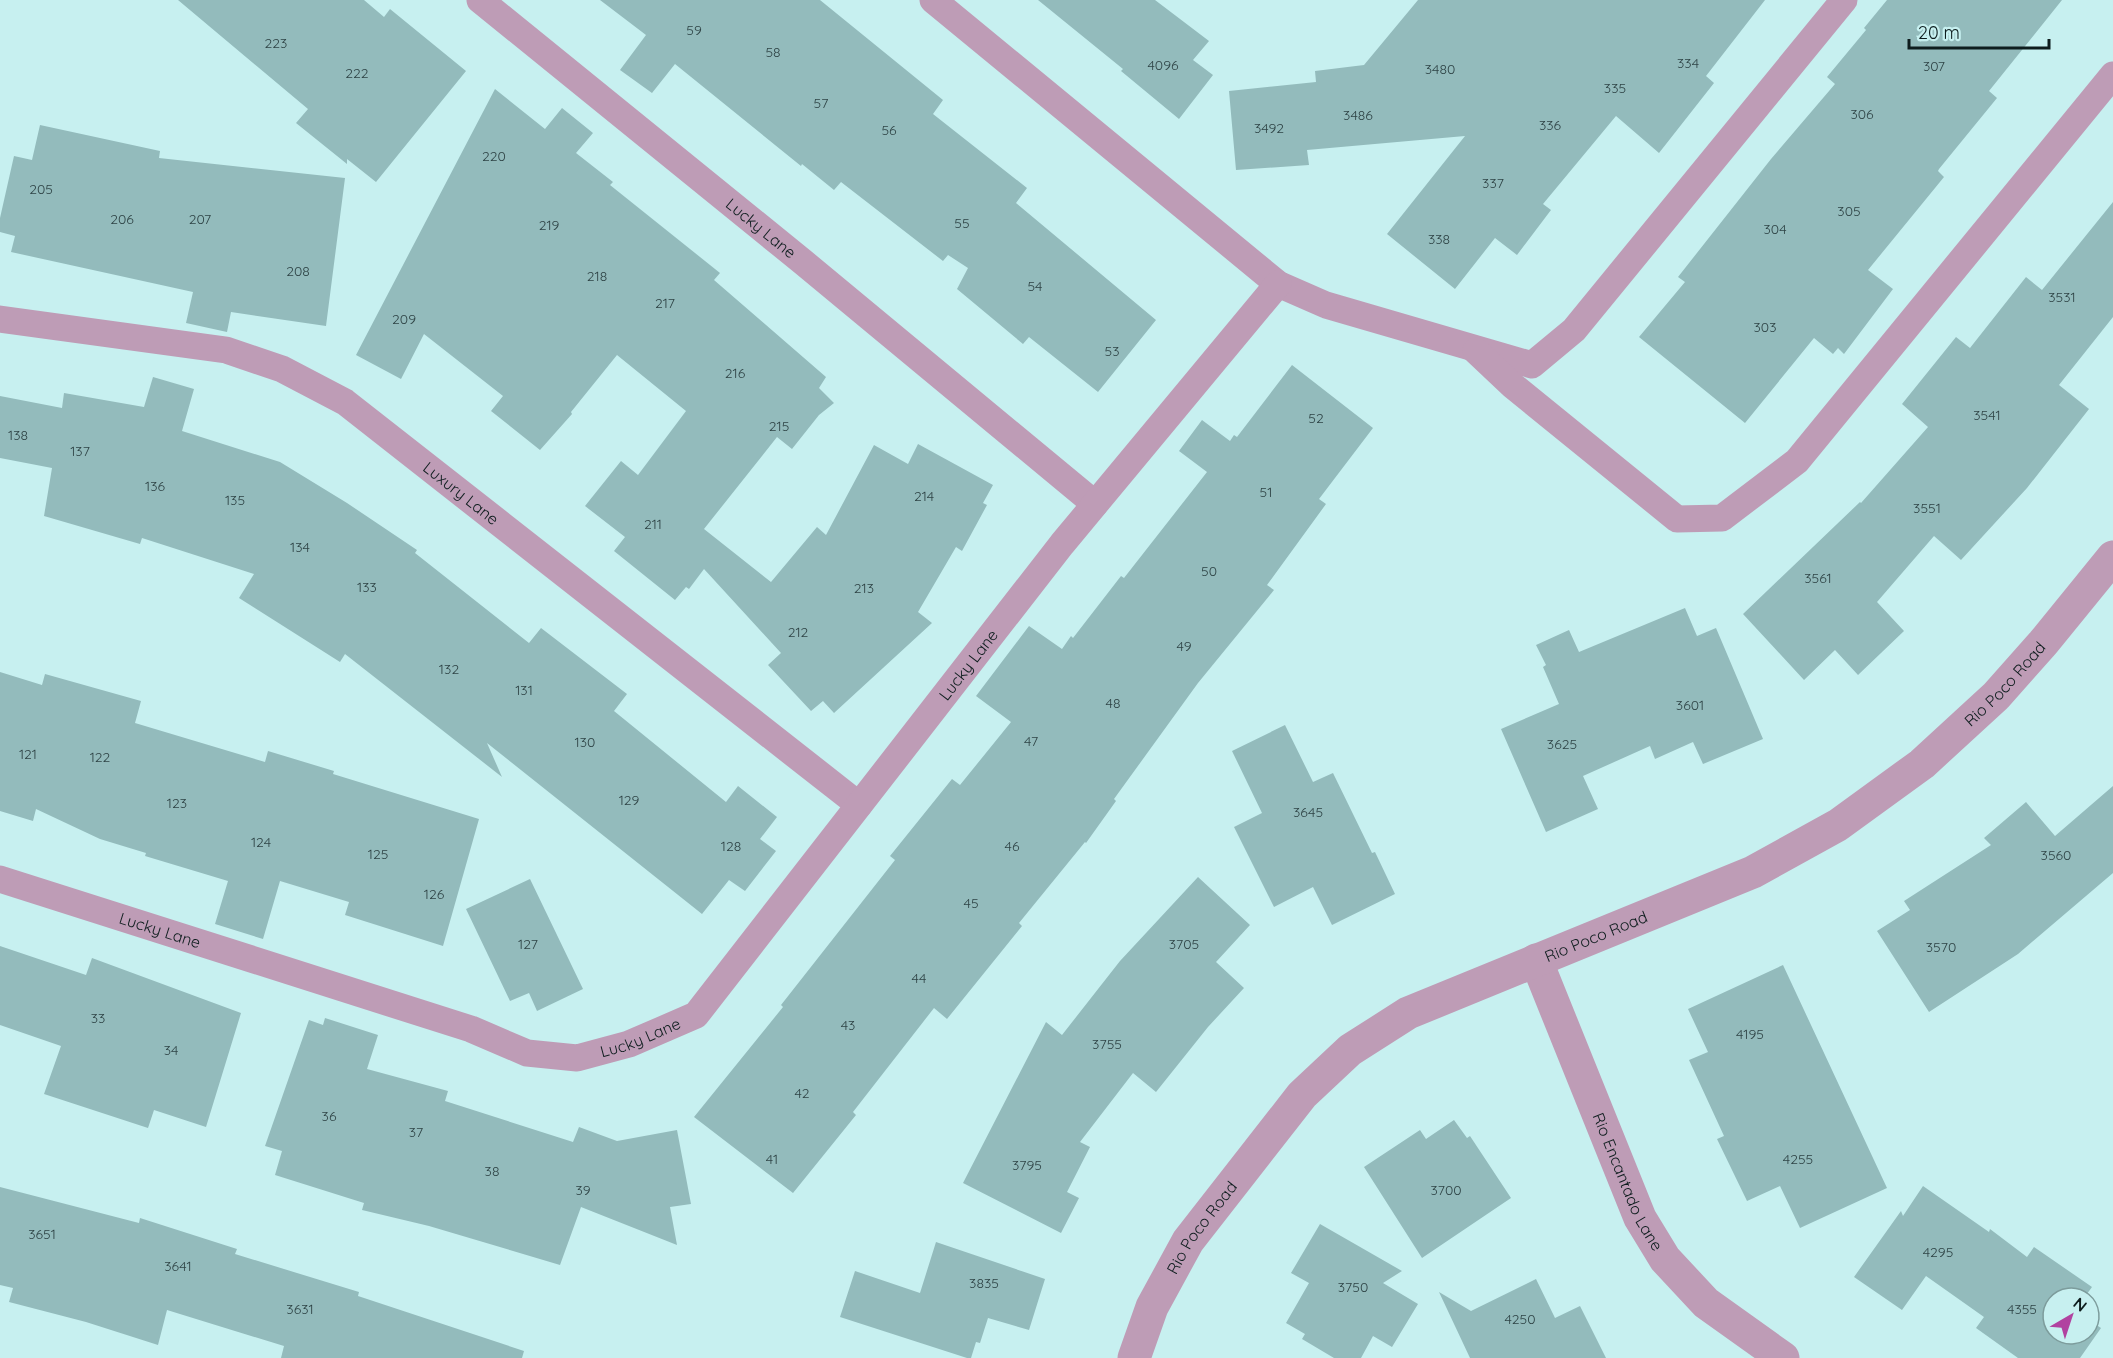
<svg xmlns="http://www.w3.org/2000/svg" width="2113" height="1358" font-family="Quicksand,sans-serif">
<rect width="100%" height="100%" fill="#c7f0f0"/>
<path fill="#93bbbc" d="M178,0H364L384,17L390,9L466,71L376,182L347,159V164L296,123L308,109Z
M600,0H820L943,100L933,114L1027,188L1016,203L1156,320L1098,392L1029,337L1023,344L957,289L968,268L948,255L943,261L841,182L834,190L802,164L801,166L675,64L652,93L620,70L646,35Z
M1038,0H1155L1209,41L1193,60L1213,75L1179,119L1121,71L1123,69Z
M1418,0H1765L1706,76L1714,83L1659,153L1616,116L1543,204L1551,210L1517,255L1495,238L1455,289L1387,234L1465,136L1307,150L1309,165L1236,170L1229,91L1316,82L1315,71L1364,65Z
M1887,0H2062L1989,91L1997,98L1939,169L1938,171L1944,177L1868,270L1893,289L1844,354L1838,348L1833,354L1814,338L1745,423L1639,337L1685,282L1678,277L1771,159L1835,84L1827,77L1866,30L1864,28Z
M495,89L545,129L562,108L593,133L576,153L613,182L610,185L720,273L714,280L826,377L819,388L834,403L819,415L792,449L777,437L704,529L771,582L817,527L826,535L874,445L908,464L918,444L993,485L983,503L987,505L962,551L956,547L918,612L932,623L834,713L823,701L811,711L768,665L781,653L704,569L689,589L686,587L675,600L614,551L625,537L585,506L621,461L638,475L686,411L617,355L571,412L572,414L540,450L491,411L503,396L424,334L401,379L356,355Z
M40,125L160,151L159,158L345,178L326,326L231,312L227,332L186,323L193,292L11,252L15,236L0,232V218L14,156L32,160Z
M2113,202V317L2059,385L2089,409L2027,488L1961,560L1934,536L1877,602L1904,631L1858,675L1835,650L1804,680L1743,614L1860,502L1861,503L1928,427L1902,404L1956,337L1970,348L2026,277L2042,290Z
M1292,365L1373,428L1319,499L1326,504L1267,585L1274,590L1198,683L1114,799L1116,801L1086,843L1085,842L1019,923L1022,926L947,1019L934,1008L853,1112L856,1115L793,1193L694,1117L783,1007L781,1005L895,860L890,856L952,779L960,785L1011,722L976,696L1029,626L1062,649L1071,636L1073,638L1121,576L1124,578L1207,472L1179,451L1202,420L1230,441L1234,435L1237,437Z
M153,377L194,389L182,431L280,462L347,503L417,550L415,553L529,643L541,628L627,694L614,711L726,802L738,786L777,817L760,839L776,851L745,891L729,880L702,914L487,743L502,777L345,654L340,662L239,598L254,574L142,538L140,544L44,516L52,468L0,458V396L62,408L64,393L144,407Z
M1685,608L1697,636L1716,628L1763,739L1703,764L1693,742L1655,759L1650,746L1583,776L1598,809L1546,832L1501,729L1559,704L1543,667L1546,665L1536,645L1569,630L1579,652Z
M0,672L42,685L45,674L141,701L135,723L265,762L268,751L334,771L333,774L479,819L443,946L345,915L349,902L280,881L263,939L215,924L228,881L145,856L146,853L100,839L36,809L33,821L0,811Z
M1285,725L1313,782L1333,773L1372,853L1375,852L1395,894L1332,925L1313,887L1274,907L1234,827L1262,813L1232,751Z
M2113,786V873L2018,954L1929,1012L1877,931L1910,910L1904,901L1991,845L1984,838L2026,802L2055,836Z
M1198,877L1250,925L1216,962L1244,988L1208,1027L1156,1092L1133,1073L1080,1142L1090,1147L1067,1192L1079,1198L1061,1233L963,1183L1046,1022L1062,1035L1120,961Z
M530,879L583,989L537,1011L529,993L510,1001L466,909Z
M0,946L86,975L92,958L241,1013L206,1127L154,1110L148,1128L44,1094L61,1046L0,1025Z
M1783,965L1887,1188L1800,1228L1780,1186L1747,1201L1717,1139L1724,1136L1689,1060L1708,1052L1688,1009Z
M325,1018L378,1035L367,1069L448,1091L445,1101L573,1142L579,1127L617,1141L677,1130L691,1204L670,1207L677,1245L581,1207L560,1265L429,1226L362,1210L364,1203L275,1175L282,1151L265,1146L309,1020L323,1025Z
M1454,1120L1467,1138L1470,1136L1511,1198L1422,1258L1364,1167L1420,1130L1426,1139Z
M1923,1186L1989,1232L1990,1229L2027,1257L2034,1247L2092,1287L2084,1298H2053V1334H2089V1320L2101,1328L2080,1358H2018L1976,1328L1984,1317L1926,1276L1902,1310L1854,1277L1901,1211L1903,1216Z
M0,1187L139,1223L140,1218L237,1249L235,1254L359,1292L358,1296L524,1351L522,1358H281L284,1346L167,1310L158,1345L86,1322L9,1302L13,1288L0,1285Z
M1320,1224L1402,1271L1383,1283L1418,1304L1392,1347L1373,1336L1361,1358H1334L1302,1339L1305,1334L1286,1323L1309,1283L1291,1273Z
M936,1242L1045,1279L1029,1330L988,1318L980,1343L976,1342L971,1358H967L840,1317L855,1271L920,1293Z
M1536,1279L1555,1318L1580,1306L1606,1358H1470L1439,1292L1471,1311Z"/>
<g fill="none" stroke-linecap="round" stroke-linejoin="round">
<g stroke="#be9cb6" stroke-width="27">
<path id="s1" d="M480,0L803,262L1095,504"/>
<path d="M933,0L1278,284L1326,305L1532,365L1574,330L1844,0"/>
<path id="s2" d="M0,319L226,350L282,369L345,402L859,805"/>
<path d="M1476,351L1512,385L1677,519L1722,518L1797,461L2113,75"/>
<path id="s3" d="M0,879L471,1029L527,1053L577,1058L629,1044L696,1015L1062,544L1278,284"/>
</g>
<g stroke="#be9cb6" stroke-width="33">
<path id="s4" d="M1536,960L1640,1218L1665,1259L1706,1303L1783,1358"/>
<path id="s5" d="M1134,1358L1152,1307L1188,1241L1302,1095L1350,1050L1408,1013L1753,872L1838,825L1922,764L1996,696L2043,643L2113,557"/>
</g>
</g>
<g text-anchor="middle" dominant-baseline="central" stroke-width="4.5" stroke-linejoin="round" paint-order="stroke">
<g font-size="14" fill="#2f4446">
<text x="694" y="30">59</text>
<text x="276" y="43">223</text>
<text x="773" y="52">58</text>
<text x="1688" y="63">334</text>
<text x="1163" y="65">4096</text>
<text x="1934" y="66">307</text>
<text x="1440" y="69">3480</text>
<text x="357" y="73">222</text>
<text x="1615" y="88">335</text>
<text x="821" y="103">57</text>
<text x="1862" y="114">306</text>
<text x="1358" y="115">3486</text>
<text x="1550" y="125">336</text>
<text x="1269" y="128">3492</text>
<text x="889" y="130">56</text>
<text x="494" y="156">220</text>
<text x="1493" y="183">337</text>
<text x="41" y="189">205</text>
<text x="1849" y="211">305</text>
<text x="122" y="219">206</text>
<text x="200" y="219">207</text>
<text x="962" y="223">55</text>
<text x="549" y="225">219</text>
<text x="1775" y="229">304</text>
<text x="1439" y="239">338</text>
<text x="298" y="271">208</text>
<text x="597" y="276">218</text>
<text x="1035" y="286">54</text>
<text x="2062" y="297">3531</text>
<text x="665" y="303">217</text>
<text x="404" y="319">209</text>
<text x="1765" y="327">303</text>
<text x="1112" y="351">53</text>
<text x="735" y="373">216</text>
<text x="1987" y="415">3541</text>
<text x="1316" y="418">52</text>
<text x="779" y="426">215</text>
<text x="18" y="435">138</text>
<text x="80" y="451">137</text>
<text x="155" y="486">136</text>
<text x="1266" y="492">51</text>
<text x="924" y="496">214</text>
<text x="235" y="500">135</text>
<text x="1927" y="508">3551</text>
<text x="653" y="524">211</text>
<text x="300" y="547">134</text>
<text x="1209" y="571">50</text>
<text x="1818" y="578">3561</text>
<text x="367" y="587">133</text>
<text x="864" y="588">213</text>
<text x="798" y="632">212</text>
<text x="1184" y="646">49</text>
<text x="449" y="669">132</text>
<text x="524" y="690">131</text>
<text x="1113" y="703">48</text>
<text x="1690" y="705">3601</text>
<text x="1031" y="741">47</text>
<text x="585" y="742">130</text>
<text x="1562" y="744">3625</text>
<text x="28" y="754">121</text>
<text x="100" y="757">122</text>
<text x="629" y="800">129</text>
<text x="177" y="803">123</text>
<text x="1308" y="812">3645</text>
<text x="261" y="842">124</text>
<text x="731" y="846">128</text>
<text x="1012" y="846">46</text>
<text x="378" y="854">125</text>
<text x="2056" y="855">3560</text>
<text x="434" y="894">126</text>
<text x="971" y="903">45</text>
<text x="528" y="944">127</text>
<text x="1184" y="944">3705</text>
<text x="1941" y="947">3570</text>
<text x="919" y="978">44</text>
<text x="98" y="1018">33</text>
<text x="848" y="1025">43</text>
<text x="1750" y="1034">4195</text>
<text x="1107" y="1044">3755</text>
<text x="171" y="1050">34</text>
<text x="802" y="1093">42</text>
<text x="329" y="1116">36</text>
<text x="416" y="1132">37</text>
<text x="772" y="1159">41</text>
<text x="1798" y="1159">4255</text>
<text x="1027" y="1165">3795</text>
<text x="492" y="1171">38</text>
<text x="583" y="1190">39</text>
<text x="1446" y="1190">3700</text>
<text x="42" y="1234">3651</text>
<text x="1938" y="1252">4295</text>
<text x="178" y="1266">3641</text>
<text x="984" y="1283">3835</text>
<text x="1353" y="1287">3750</text>
<text x="300" y="1309">3631</text>
<text x="2022" y="1309">4355</text>
<text x="1520" y="1319">4250</text>
</g>
<g font-size="16" fill="#0e1d1e" stroke="#c7f0f0">
<text stroke="none"><textPath href="#s1" startOffset="362">Lucky Lane</textPath></text>
<text stroke="none"><textPath href="#s2" startOffset="506">Luxury Lane</textPath></text>
<text stroke="none"><textPath href="#s3" startOffset="1176">Lucky Lane</textPath></text>
<text stroke="none"><textPath href="#s5" startOffset="1138">Rio Poco Road</textPath></text>
<text stroke="none"><textPath href="#s3" startOffset="168">Lucky Lane</textPath></text>
<text stroke="none"><textPath href="#s5" startOffset="652">Rio Poco Road</textPath></text>
<text stroke="none"><textPath href="#s3" startOffset="672">Lucky Lane</textPath></text>
<text stroke="none"><textPath href="#s4" startOffset="240">Rio Encantado Lane</textPath></text>
<text stroke="none"><textPath href="#s5" startOffset="148">Rio Poco Road</textPath></text>
</g>
</g>
<g transform="translate(2071 1316) rotate(39)"><circle r="28" fill="#c7f0f0" stroke="#7d9c9c" stroke-width="1.5"/>
<path d="M0-4.5L10 22L0 15L-10 22Z" fill="#b142a0"/>
<text y="-9" font-size="16" font-weight="bold" text-anchor="middle" fill="#0e1d1e">N</text>
</g>
<path d="M1909 39v9h140v-9" fill="none" stroke="#0e1d1e" stroke-width="3"/>
<text x="1918" y="39" font-size="18" fill="#0e1d1e" stroke="#c7f0f0" stroke-width="4.5" paint-order="stroke">20 m</text>
</svg>
